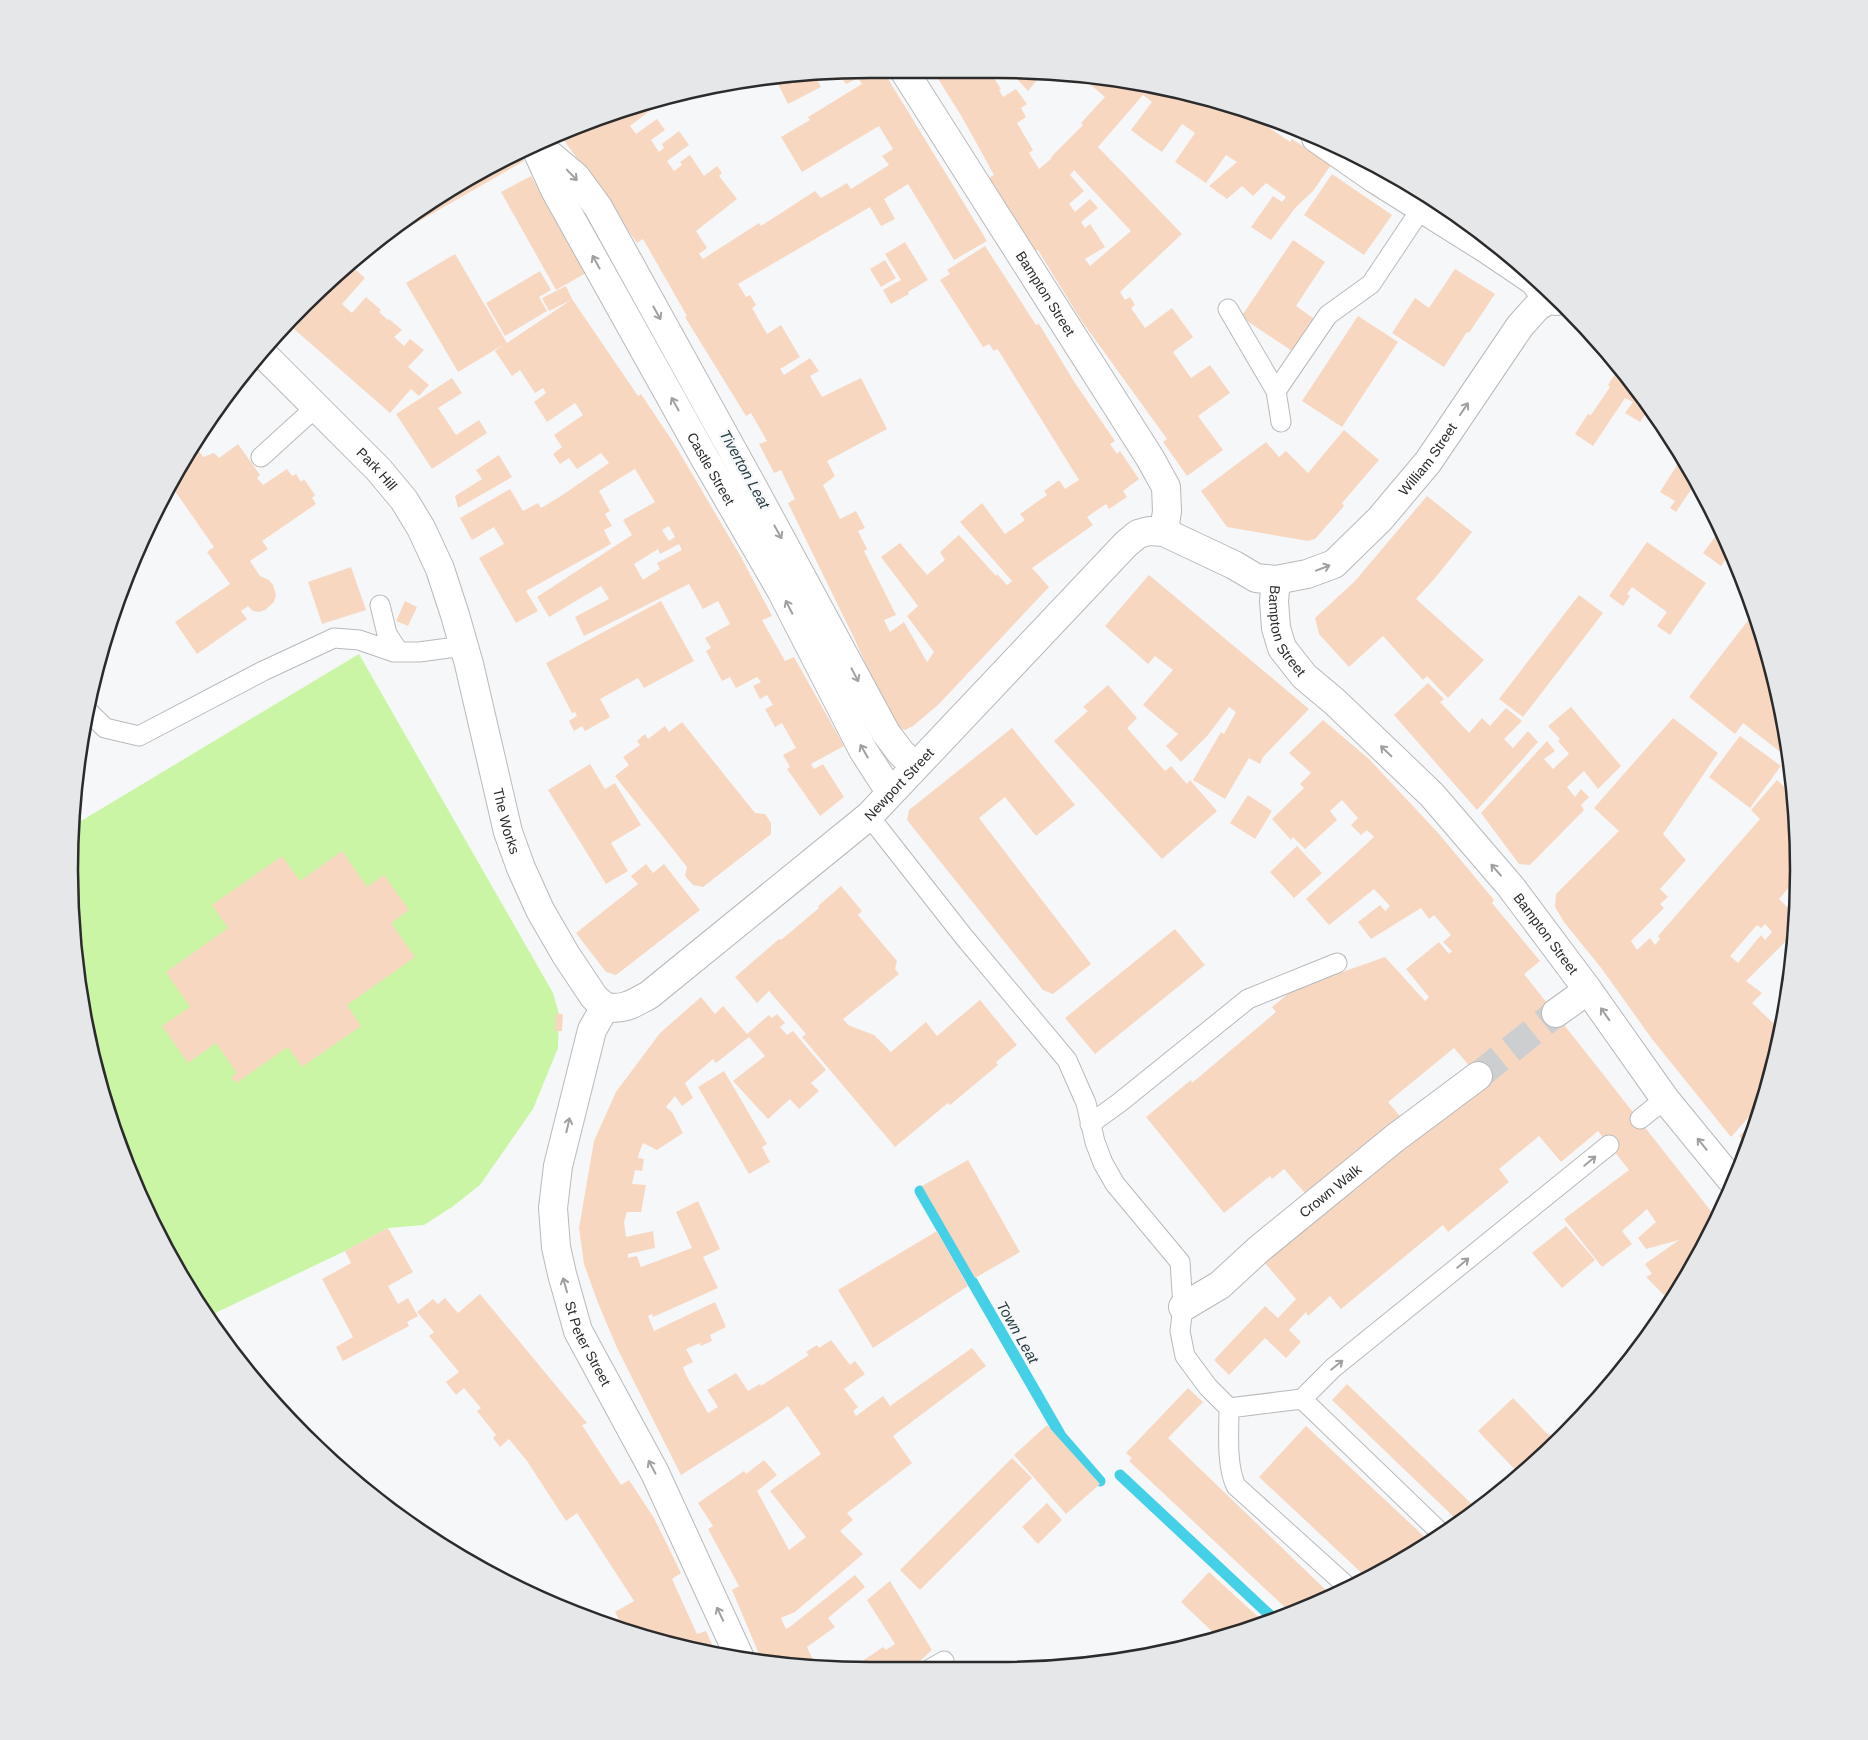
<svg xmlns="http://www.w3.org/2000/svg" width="1868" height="1740" font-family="Arial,sans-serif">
<rect width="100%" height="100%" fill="#f6f7f9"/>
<path fill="#c9f5a5" d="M359,654L553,993L559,1014L558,1048L533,1109L480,1185L452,1207L424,1225L388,1228L345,1251L209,1316L176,1271L111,1128L76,975L71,827Z"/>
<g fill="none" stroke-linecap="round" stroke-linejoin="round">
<path stroke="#44d0e6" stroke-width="11" d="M582,208L699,418
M920,1191L1061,1436L1100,1481
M1120,1475L1275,1620"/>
</g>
<path fill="#f8d7c0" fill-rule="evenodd" d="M870,69H882L987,241L954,260L908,184L884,199L895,219L881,226L870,207L738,284L746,297L750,295L756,305L752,308L767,334L781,325L800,357L780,369L784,375L810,358L819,371L810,376L822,397L861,378L887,429L827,461L835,476L823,485L840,519L856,511L865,528L858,531L867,549L864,551L896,615L884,620L890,632L904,622L927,662L934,652L907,616L918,606L881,557L900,543L927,575L945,560L940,552L959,535L996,576L997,574L1007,585L1012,581L960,522L982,503L1005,534L1025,520L1020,514L1047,495L1044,491L1059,480L1065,489L1079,480L1000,353L997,349L994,351L989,344L983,347L940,280L950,274L947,270L985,246L1036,325L1039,324L1075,383L1115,441L1110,444L1117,454L1120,451L1139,479L1123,491L1127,497L1109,509L1106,504L1087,517L1093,525L1032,568L1049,587L939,704L913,726L905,730L893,725L855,640L788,503L795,499L781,470L774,473L759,444L767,441L751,413L746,416L685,317L687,316L643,239L637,243L559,133L612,111L659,99L661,102L630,126L636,134L657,119L665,130L651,140L659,152L664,148L662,144L679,131L689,145L667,161L674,171L682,165L680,162L690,155L704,176L717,166L722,173L719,176L737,199L696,231L707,248L699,254L703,259L759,223L761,226L815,191L821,198L847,183L851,189L889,165L882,156L893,149L879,126L802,172L781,137L810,120L808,117L862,84L858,78L846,84L838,72Z
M932,69L996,70L999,75L994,78L1001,89L999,90L1003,97L1016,89L1027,104L1021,108L1026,117L1017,123L1033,150L1029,153L1039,169L1052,158L1051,157L1083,125L1081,123L1105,97L1087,82L1085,85L1069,73L1134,84L1145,92L1150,87L1206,96L1245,111L1290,142L1292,139L1331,165L1313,191L1296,207L1271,240L1251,227L1273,196L1282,202L1286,197L1266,183L1253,196L1242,186L1227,199L1209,186L1237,162L1226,155L1206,183L1175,162L1195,133L1182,124L1162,152L1147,142L1131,130L1152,102L1143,95L1098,147L1182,234L1120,292L1125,300L1130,297L1135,305L1131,308L1145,328L1172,308L1193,337L1173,352L1191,378L1210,365L1230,393L1198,416L1223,450L1187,476L1163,442L1167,439L1081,320L1038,250L1035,251L989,178L994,175L962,117ZM1074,170L1131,231L1090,266L1085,259L1105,247L1090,224L1085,228L1081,222L1098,208L1090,199L1075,212L1069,204L1084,191L1070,175Z
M1014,70H1045L1028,91L1011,73Z
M814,74L821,87L788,104L775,78Z
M516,151H517L524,161L383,242L380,236L382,234Z
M1332,174L1392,215L1364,255L1304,215Z
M531,176L586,273L556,290L501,192Z
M1293,240L1325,262L1296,306L1313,318L1292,351L1241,317Z
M905,242L928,280L908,292L909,294L891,304L883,290L901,280L885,254Z
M455,254L507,343L571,300L549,311L542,298L566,286L572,299L638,396L641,394L675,445L741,557L772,616L762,620L785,661L794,657L844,746L811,764L814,769L823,764L844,797L820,816L787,769L790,767L783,755L796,748L782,723L775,727L765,709L773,705L767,695L760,699L753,686L761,682L757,677L736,688L730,677L722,681L706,651L711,648L705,638L730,624L718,601L703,609L689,584L584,636L575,617L609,599L601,586L549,617L537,597L632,535L623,520L655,502L635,469L599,491L610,511L605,514L612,526L604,530L611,544L526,591L538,611L516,623L479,558L504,544L494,527L472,540L460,518L510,489L523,511L538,503L541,508L561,496L609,463L601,453L577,469L569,458L560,464L553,454L562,447L554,435L583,415L575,403L547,422L534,402L546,393L543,388L535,393L520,370L512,376L495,351L503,345L458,372L406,283ZM669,526L675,537L669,541L662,530ZM679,544L682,550L657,563L660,569L643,580L634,564L658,549L660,554Z
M885,260L896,278L881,287L870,269Z
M350,265L365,278L342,304L352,313L366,297L381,310L379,312L388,320L389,319L402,330L394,337L404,346L410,339L424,350L408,367L429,385L419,396L411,389L390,413L294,329L324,295L321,291Z
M1455,269L1495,294L1469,333L1467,332L1444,367L1392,333L1415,298L1429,308Z
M540,271L551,290L539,297L547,311L505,336L486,303Z
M1358,316L1398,342L1342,427L1302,401Z
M1619,368L1651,412L1648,410L1640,422L1625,413L1633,402L1625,398L1593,446L1575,434L1588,414L1591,415L1610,387L1608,385Z
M452,378L462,393L438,408L456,435L479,420L487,433L432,469L396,414Z
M1344,430L1379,460L1342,503L1344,506L1315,539L1308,541L1227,527L1201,491L1266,442L1279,457L1286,451L1308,473Z
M193,443L203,457L214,453L219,458L238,444L260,475L257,478L263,485L287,469L292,476L296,474L301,482L304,479L315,495L312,498L316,504L262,541L268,549L250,561L260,576L269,580L273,585L276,595L274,602L265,610L259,612L253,611L248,606L241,611L247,619L197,654L175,622L230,584L207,552L214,547L170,484Z
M499,455L512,477L458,508L455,496L482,479L476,470Z
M1679,462L1693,472L1698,484L1696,482L1676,512L1670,508L1675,501L1660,492Z
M1427,496L1472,532L1435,578L1416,599L1484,660L1448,698L1427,676L1423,680L1383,636L1349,667L1319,634L1315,618L1355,581Z
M1720,530L1730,553L1721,566L1703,553Z
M1647,542L1706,583L1670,635L1657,626L1667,612L1632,587L1627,594L1630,596L1623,606L1609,596Z
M351,567L366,610L322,624L308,582Z
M1149,575L1309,709L1263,757L1260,764L1249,758L1225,799L1193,780L1221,732L1224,734L1236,712L1229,707L1208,735L1181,762L1166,746L1178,734L1143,705L1173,670L1155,656L1148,664L1105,626Z
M1579,595L1603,613L1523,717L1499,699Z
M405,601L417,607L408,626L396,621Z
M661,601L694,661L644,688L638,678L600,699L610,717L585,731L582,726L574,731L569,721L577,716L575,712L572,713L546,663Z
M1756,610L1790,755L1788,758L1743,723L1735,734L1689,697Z
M1428,683L1444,699L1440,702L1469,733L1482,718L1490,726L1506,708L1522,721L1504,739L1513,748L1528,731L1538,742L1477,810L1394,715Z
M1108,685L1137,718L1127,728L1165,771L1171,766L1187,784L1190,780L1217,811L1162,859L1054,741L1088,711L1083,707Z
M1571,707L1621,766L1598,789L1584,771L1567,787L1575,797L1581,789L1589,797L1581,805L1584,810L1530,865L1519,864L1481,813L1547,741L1555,751L1544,759L1553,769L1569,754L1558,741L1560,739L1548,726Z
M1673,718L1718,753L1663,834L1686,860L1660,889L1668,897L1660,904L1664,908L1631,941L1637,950L1650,938L1655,945L1660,939L1658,936L1760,819L1751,810L1777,780L1793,795L1796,879L1779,899L1797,917L1796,931L1746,981L1762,993L1752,1003L1771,1021L1780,1027L1772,1077L1764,1100L1731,1137L1652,1039L1602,969L1564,922L1555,907L1556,894L1619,831L1594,808ZM1765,924L1772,932L1765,940L1761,935L1738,963L1730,956L1757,925L1761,928Z
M1323,720L1369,759L1439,834L1494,900L1492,903L1540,961L1524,974L1718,1220L1669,1300L1646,1277L1652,1274L1645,1264L1679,1240L1646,1249L1638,1238L1656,1222L1647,1209L1622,1231L1632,1244L1602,1267L1564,1219L1629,1170L1598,1131L1561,1162L1539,1136L1499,1169L1509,1182L1448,1232L1443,1225L1341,1309L1330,1296L1308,1316L1306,1312L1289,1330L1301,1342L1286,1358L1265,1338L1229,1375L1214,1360L1265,1306L1278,1318L1296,1299L1264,1262L1348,1183L1354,1191L1391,1160L1388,1157L1478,1076L1454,1048L1388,1102L1405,1122L1310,1199L1284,1169L1272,1179L1270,1176L1224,1213L1146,1117L1191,1080L1192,1083L1276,1012L1272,1007L1294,989L1385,957L1425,1001L1429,997L1406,969L1439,942L1449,954L1452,951L1443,942L1451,935L1434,915L1429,919L1421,908L1371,939L1358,922L1380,905L1385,911L1390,906L1374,889L1329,925L1306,899L1374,837L1367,830L1361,835L1351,825L1358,818L1342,800L1330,811L1337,820L1305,849L1293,837L1291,840L1272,819L1304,788L1300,784L1311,773L1289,753Z
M682,722L755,813L765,814L771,823V834L703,887L693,885L685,876L687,867L615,776L629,765L623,757L640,745L637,741L645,734L648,739L665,726L669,732Z
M1012,728L1075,805L1036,836L1005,797L979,818L1091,964L1053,994L1043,990L907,820L909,810Z
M1740,736L1781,766L1750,808L1709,777Z
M590,764L605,789L615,783L641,825L611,843L628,871L606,884L548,790Z
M1248,795L1272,811L1255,839L1230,823Z
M1297,846L1322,873L1294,898L1270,872Z
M342,851L367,887L384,875L409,910L391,923L415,957L347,1005L361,1026L302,1067L288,1047L236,1083L231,1077L237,1073L216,1043L188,1063L162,1026L190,1007L166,972L228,928L212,905L282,856L300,881Z
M646,864L653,873L664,864L700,910L616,975L606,972L576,933L638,884L631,876Z
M841,886L862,911L858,915L897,961L895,969L899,974L843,1019L848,1025L874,1035L891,1052L926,1022L937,1036L980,1000L1017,1045L996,1062L998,1065L950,1105L948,1103L895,1147L802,1037L806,1034L769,991L757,1003L735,977L779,939L781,940L819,908L818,906Z
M1175,929L1205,965L1095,1054L1065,1018Z
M701,997L715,1014L723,1006L747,1034L769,1015L772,1018L777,1014L785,1023L780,1027L787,1035L793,1031L826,1070L811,1083L819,1091L799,1109L790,1099L768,1119L733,1081L765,1056L749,1037L716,1063L713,1059L685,1083L693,1098L682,1106L675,1096L666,1107L672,1112L683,1133L657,1150L643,1143L639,1153L638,1158L644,1159L642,1171L635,1170L632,1184L646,1185L641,1212H627L624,1222L626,1237L653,1231L655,1248L628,1254V1258L637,1256L641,1267L692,1248L676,1212L698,1201L720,1249L703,1257L718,1288L653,1317L652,1314L648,1316L654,1331L715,1302L726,1327L710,1335L712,1341L701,1346L700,1343L686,1349L693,1362L683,1367L686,1375L708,1413L718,1407L707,1390L736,1373L748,1391L760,1384L761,1386L809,1355L806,1352L817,1345L819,1348L831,1340L850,1365L855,1361L865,1374L844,1389L858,1407L853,1411L856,1416L883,1396L890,1406L972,1348L986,1366L893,1436L912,1463L847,1513L853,1520L840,1531L863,1554L795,1612L781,1618L786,1629L791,1626L855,1575L865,1587L828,1618L835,1627L807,1647L816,1666L762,1661L732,1590L739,1586L708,1529L713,1526L698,1503L744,1471L746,1474L764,1460L777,1475L757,1491L789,1550L806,1537L770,1491L821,1454L788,1406L768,1420L681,1475L617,1348L598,1303L584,1264L579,1228L594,1141L616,1092L660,1033Z
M556,1014H563L562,1031H555Z
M724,1071L767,1144L762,1147L770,1162L749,1174L698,1087Z
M1757,1118L1755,1123L1747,1145L1739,1136Z
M968,1160L1020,1252L975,1278L922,1186Z
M1566,1226L1595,1260L1562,1288L1532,1253Z
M388,1228L413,1272L388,1286L398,1304L408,1298L418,1316L407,1322L409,1326L343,1361L336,1347L353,1337L322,1279L351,1263L345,1251Z
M937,1231L968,1286L873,1348L838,1290Z
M480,1294L587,1423L582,1425L621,1485L629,1480L654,1518L681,1573L672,1579L697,1634L706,1631L717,1656L623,1628L615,1612L634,1601L577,1513L566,1521L527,1461L509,1439L500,1447L493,1438L496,1435L477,1411L481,1408L464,1388L456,1395L446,1382L459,1372L429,1336L434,1332L417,1312L433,1299L438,1304L445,1298L458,1313Z
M1347,1384L1476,1508L1458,1521L1332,1400Z
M1188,1388L1203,1402L1168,1438L1331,1595L1291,1613L1129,1461L1132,1458L1126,1453Z
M1513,1398L1555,1442L1521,1476L1478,1431Z
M1047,1425L1100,1484L1066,1514L1014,1455Z
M1306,1426L1430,1542L1399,1564L1367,1578L1259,1477Z
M1012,1458L1032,1478L920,1590L900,1570Z
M1047,1503L1062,1520L1038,1544L1022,1527Z
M1209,1572L1244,1604L1266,1624L1256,1629L1213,1639L1216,1635L1181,1602Z
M890,1581L932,1650L910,1670L870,1671L851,1669L883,1647L886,1650L895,1644L867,1600Z"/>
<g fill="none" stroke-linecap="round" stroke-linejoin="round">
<path stroke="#cdced0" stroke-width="28" stroke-dasharray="28 14" stroke-linecap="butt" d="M1478,1076L1556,1013"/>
<g stroke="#b8b9bb" stroke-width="21">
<path id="lane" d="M1228,309L1276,391L1328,315L1371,284L1421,209
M1276,391L1281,422
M261,457L316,407
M380,605L387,634L399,652
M88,711L105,728L139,736L263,671L334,638L359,640L394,652H419L464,646
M869,816L964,937L1067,1060L1086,1103L1095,1142L1103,1163L1115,1184L1180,1262L1183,1307L1180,1331L1185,1356L1208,1387L1229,1408L1302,1399L1441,1533
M1640,1119L1665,1099
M1090,1124L1119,1103L1248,999L1337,963
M1302,1399L1333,1368L1609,1145
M1229,1408C1229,1431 1226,1465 1236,1486L1348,1587
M930,1669L944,1661"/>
</g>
<g stroke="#b8b9bb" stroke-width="30">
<g id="street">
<path id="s1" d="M903,69L1150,458L1166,487L1167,511L1164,532"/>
<path d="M1316,138L1375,179L1485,248L1534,281L1548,300"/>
<path id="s2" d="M534,144L555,190L704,457L782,592L863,750L890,792"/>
<path d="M539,146L576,177L598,207L755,491L886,733L901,753L915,766"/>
<path d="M1556,1013L1588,990"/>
<path id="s3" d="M1183,1307L1220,1285L1259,1249L1395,1138L1478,1076"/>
</g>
</g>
<g stroke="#b8b9bb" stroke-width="30">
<g id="secondary">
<path id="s4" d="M260,351L379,470L404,500L421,528L440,569L455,615L469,664L508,832L521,868L540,910L566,955L594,997L605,1007"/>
<path id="s5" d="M1276,580L1274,601L1276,628L1282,648L1304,676L1335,702L1432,795L1511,887L1588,990L1665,1099L1733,1182"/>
<path id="s6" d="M605,1007C625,1010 632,1004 649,995L869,816L1126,544L1138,534L1149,531L1164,532L1234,565L1256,578L1276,580L1307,574L1334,564L1380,519L1428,462L1520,326L1537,307L1548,300L1557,301"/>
<path id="s7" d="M605,1007L592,1030L558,1166L553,1208L556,1247L562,1274L578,1331L655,1473L740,1658"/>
</g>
</g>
<use href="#lane" stroke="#fff" stroke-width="19"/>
<use href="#street" stroke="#fff" stroke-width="28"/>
<use href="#secondary" stroke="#fff" stroke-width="28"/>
</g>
<defs><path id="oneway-shaft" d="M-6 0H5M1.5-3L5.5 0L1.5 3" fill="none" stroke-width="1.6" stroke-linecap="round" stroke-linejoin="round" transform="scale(1.25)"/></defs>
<g stroke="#a0a0a0">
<use href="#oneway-shaft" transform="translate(572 175) rotate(46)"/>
<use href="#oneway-shaft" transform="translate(596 262) rotate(-119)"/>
<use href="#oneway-shaft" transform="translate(657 313) rotate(61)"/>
<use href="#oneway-shaft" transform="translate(675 404) rotate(-119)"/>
<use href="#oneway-shaft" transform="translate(1464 409) rotate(-56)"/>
<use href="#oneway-shaft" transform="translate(778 532) rotate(61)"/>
<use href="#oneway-shaft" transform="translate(1323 568) rotate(-21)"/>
<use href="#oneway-shaft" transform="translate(789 607) rotate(-117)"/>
<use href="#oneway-shaft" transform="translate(855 675) rotate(62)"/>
<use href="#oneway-shaft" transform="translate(864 751) rotate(-120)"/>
<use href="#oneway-shaft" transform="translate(1386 751) rotate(-136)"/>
<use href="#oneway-shaft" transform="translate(1496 870) rotate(-131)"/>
<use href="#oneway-shaft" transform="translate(1605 1014) rotate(-125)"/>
<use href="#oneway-shaft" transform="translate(568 1125) rotate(-77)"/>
<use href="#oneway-shaft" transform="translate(1702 1144) rotate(-129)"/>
<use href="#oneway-shaft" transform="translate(1590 1161) rotate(-40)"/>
<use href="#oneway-shaft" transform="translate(1463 1263) rotate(-40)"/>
<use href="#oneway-shaft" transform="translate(565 1285) rotate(-106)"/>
<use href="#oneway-shaft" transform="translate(1337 1365) rotate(-39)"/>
<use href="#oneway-shaft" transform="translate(652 1467) rotate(-118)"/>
<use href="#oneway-shaft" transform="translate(720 1614) rotate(-115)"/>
</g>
<g text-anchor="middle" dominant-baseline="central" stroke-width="5" stroke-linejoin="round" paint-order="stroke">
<g font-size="14" fill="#2b2b2c" stroke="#f6f7f9">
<text stroke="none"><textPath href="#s1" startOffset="266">Bampton Street</textPath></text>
<text stroke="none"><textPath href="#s6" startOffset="1071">William Street</textPath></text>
<text stroke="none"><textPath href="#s2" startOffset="370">Castle Street</textPath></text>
<text stroke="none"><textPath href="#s4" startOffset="166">Park Hill</textPath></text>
<text stroke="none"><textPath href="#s5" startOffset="54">Bampton Street</textPath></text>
<text stroke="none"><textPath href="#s6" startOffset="374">Newport Street</textPath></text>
<text stroke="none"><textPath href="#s4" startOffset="546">The Works</textPath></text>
<text stroke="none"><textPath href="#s5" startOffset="459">Bampton Street</textPath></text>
<text stroke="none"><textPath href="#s3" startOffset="188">Crown Walk</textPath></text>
<text stroke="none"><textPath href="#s7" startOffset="350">St Peter Street</textPath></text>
</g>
<g font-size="15" font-style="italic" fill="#243b40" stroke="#f6f7f9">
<text transform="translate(745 469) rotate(61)">Tiverton Leat</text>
<text transform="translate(1018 1332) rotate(60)">Town Leat</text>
</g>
</g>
<path d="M0 0H1868V1740H0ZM870 78H998A792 792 0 0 1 1790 870V870A792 792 0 0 1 998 1662H870A792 792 0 0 1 78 870V870A792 792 0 0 1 870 78Z" fill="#e6e7e9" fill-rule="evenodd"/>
<path fill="none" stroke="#2b2b2c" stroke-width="2.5" d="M870 78H998A792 792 0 0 1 1790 870V870A792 792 0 0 1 998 1662H870A792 792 0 0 1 78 870V870A792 792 0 0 1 870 78Z"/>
</svg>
